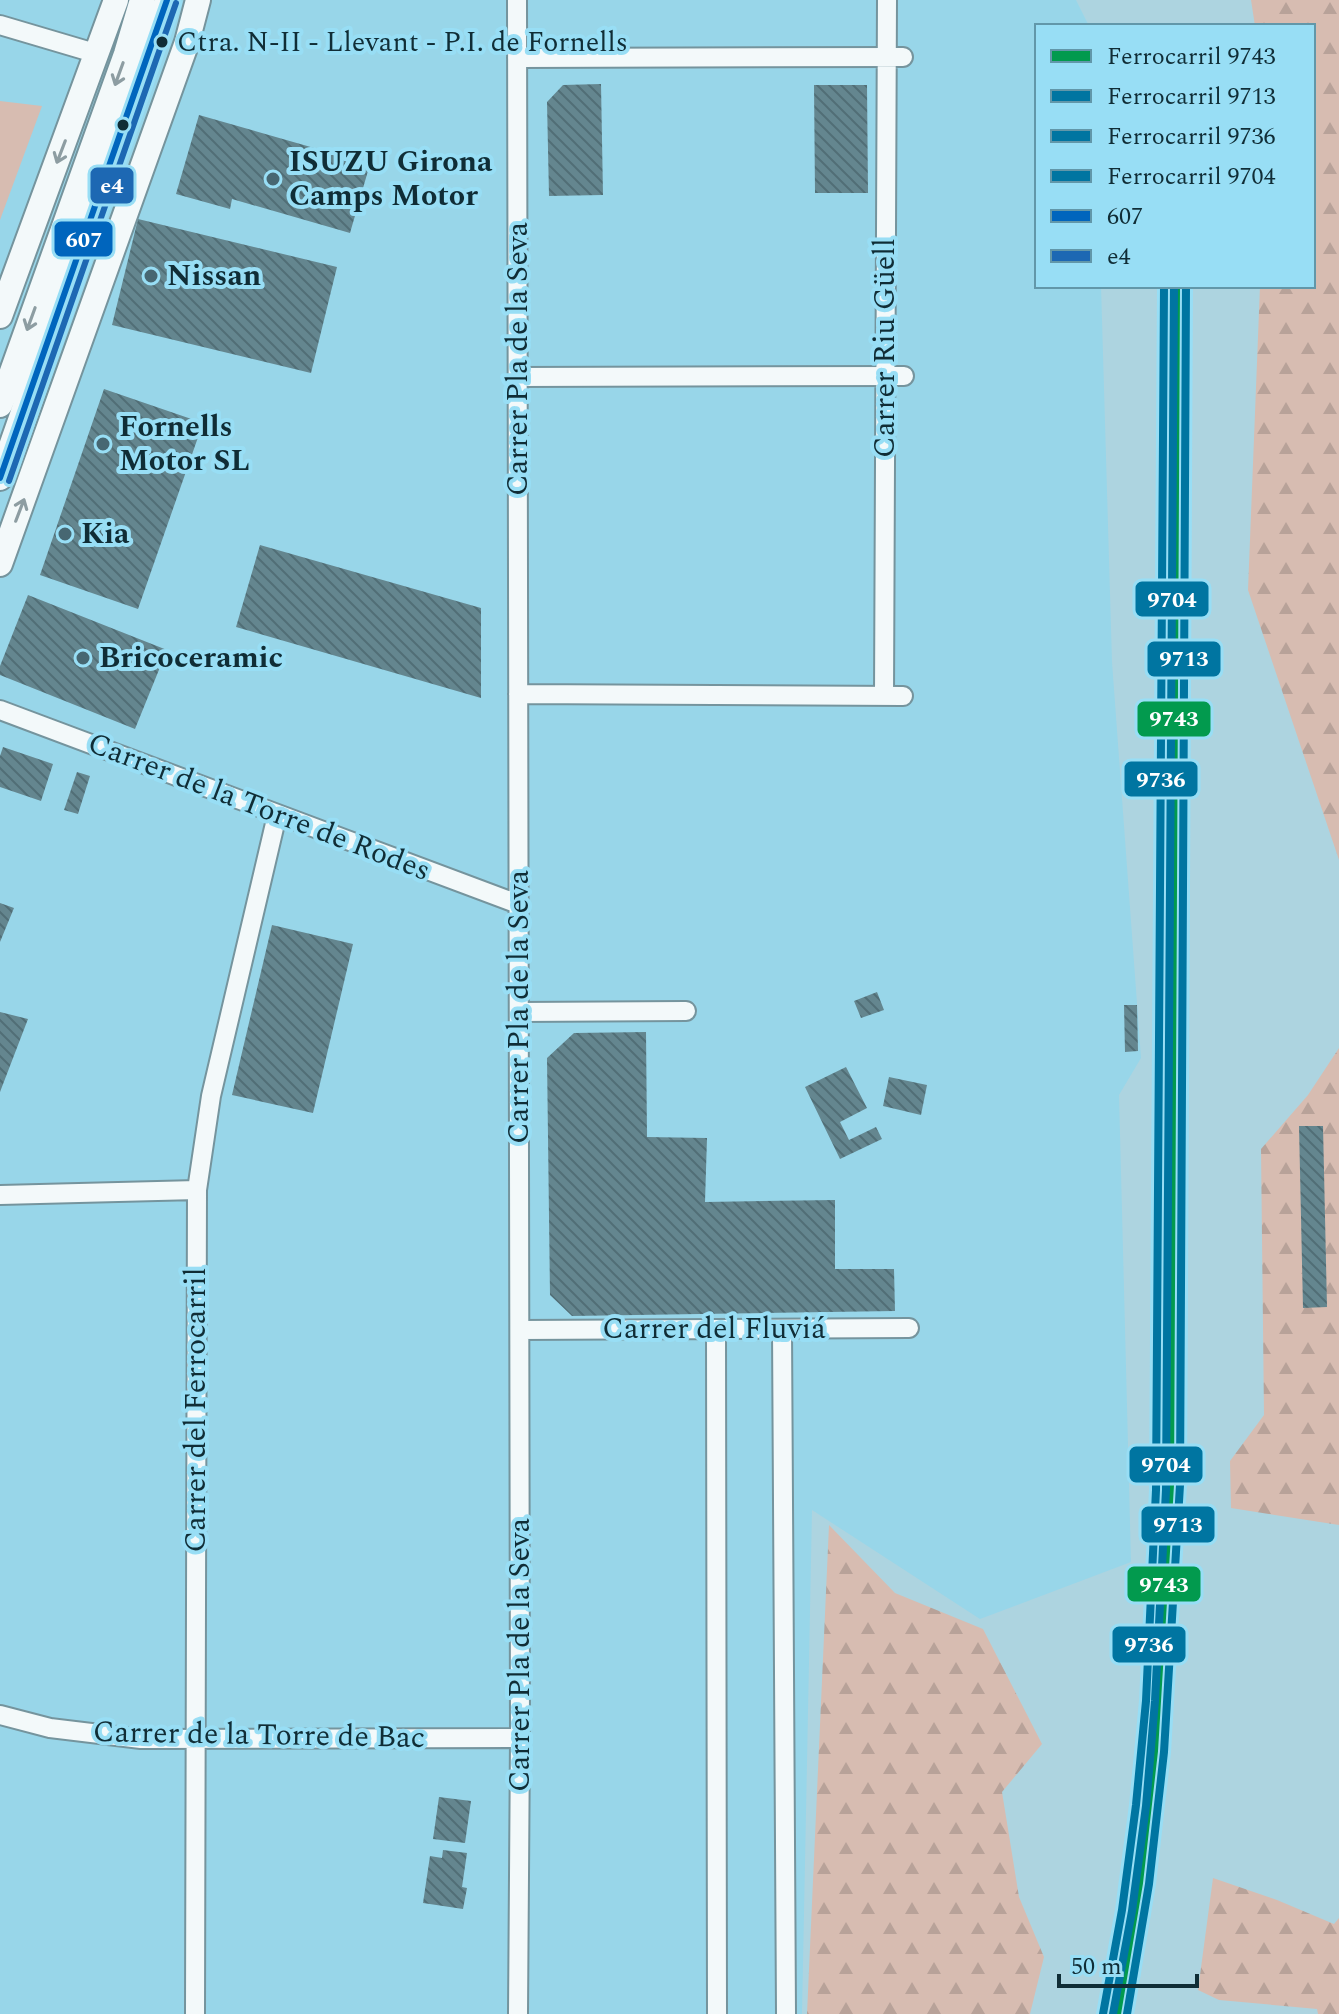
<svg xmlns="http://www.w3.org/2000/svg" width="1339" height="2014" font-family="Spectral,serif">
<defs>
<pattern id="forest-firs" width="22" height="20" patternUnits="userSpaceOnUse" patternTransform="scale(2)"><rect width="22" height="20" fill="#d7bcb1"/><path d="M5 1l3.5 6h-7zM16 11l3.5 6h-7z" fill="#b8a299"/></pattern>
<pattern id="building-back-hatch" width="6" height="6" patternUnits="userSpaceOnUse" patternTransform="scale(2)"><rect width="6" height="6" fill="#64868f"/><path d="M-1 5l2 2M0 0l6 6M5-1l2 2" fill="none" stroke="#516e76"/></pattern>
</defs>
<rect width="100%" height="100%" fill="#add4e0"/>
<path fill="#98d6e9" d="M0,0H1076L1089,26H1037V286H1101L1112,662L1141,1058L1119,1095L1131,1562L980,1619L812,1510L802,2014H0Z"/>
<path fill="url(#forest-firs)" d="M1251,0H1339V860L1248,590L1260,286H1313V26H1255Z
M1339,1048V1525L1231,1508L1230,1461L1264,1415L1261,1149L1308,1095Z
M829,1525L895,1593L983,1629L1042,1744L1002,1792L1019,1897L1044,1957L1030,2014H807Z
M1213,1878L1277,1900L1334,1924L1339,1918V2014H1318L1317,2009L1219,2000L1198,1990Z"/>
<path fill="#d7bcb1" d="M0,101L42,106L0,220Z"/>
<path fill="url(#building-back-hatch)" d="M601,84L603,195L549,196L547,102L563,85Z
M814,85H867L868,193H815Z
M199,115L370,164L350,233L232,199L230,209L176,194Z
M138,219L337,267L311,373L112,325Z
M104,389L203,423L138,609L40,575Z
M260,545L481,608V698L236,627Z
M28,595L167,650L135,729L0,675V666Z
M3,747L53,764L41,801L0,787V756Z
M77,772L90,776L78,814L64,810Z
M0,903L14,908L0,942Z
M272,925L353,944L313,1113L232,1095Z
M877,992L884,1010L861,1018L854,1001Z
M1124,1005H1137L1138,1051L1125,1052Z
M0,1012L28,1019L0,1092Z
M646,1032L647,1137L707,1138L705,1202L835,1200V1269H894L895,1311L572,1316L550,1295L547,1058L574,1033Z
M846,1067L867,1108L840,1122L849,1140L876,1127L882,1139L840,1159L805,1087Z
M889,1077L927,1085L921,1115L883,1106Z
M1299,1126H1323L1327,1307L1303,1308Z
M439,1797L471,1801L465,1843L433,1839Z
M443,1850L467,1853L462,1887L467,1888L463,1909L423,1903L430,1856L442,1858Z"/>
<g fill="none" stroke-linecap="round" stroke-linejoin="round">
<g stroke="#75949d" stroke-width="22">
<path id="street" d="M517,0L520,1738L518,2014
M0,25L98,54
M517,58L903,57
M518,377L904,376
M518,694L903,696
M884,696L887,0
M0,710L518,904
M519,1012L686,1011
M0,1195L197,1190
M716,1329L717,2014
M782,1329L786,2014
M520,1330L909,1328
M0,1715L50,1728L141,1739L520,1738
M195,2014L197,1190L211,1096L277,815"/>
</g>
<g stroke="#75949d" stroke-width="28">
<path id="secondary" d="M0,316L116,0
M0,405L126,54L142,0
M0,478L167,0
M0,564L187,42L198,0"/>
</g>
<use href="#street" stroke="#f3f9fa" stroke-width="18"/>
<use href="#secondary" stroke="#f3f9fa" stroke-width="24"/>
<g stroke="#98def5" stroke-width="12">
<path id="bus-1" d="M0,478L167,0"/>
</g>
<g stroke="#98def5" stroke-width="12">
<path id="bus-2" d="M9,481L176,3"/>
</g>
<use href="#bus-1" stroke="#0065bd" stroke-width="6"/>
<use href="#bus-2" stroke="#1d68b3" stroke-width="6"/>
<g stroke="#98def5" stroke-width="14">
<path id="rail-1" d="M1117,2014L1139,1883L1154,1751L1170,1485L1176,286"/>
</g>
<g stroke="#98def5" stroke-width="14">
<path id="rail-2" d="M1127,2014L1149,1884L1164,1752L1180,1485L1186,286"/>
</g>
<g stroke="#98def5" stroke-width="14">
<path id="rail-3" d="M1103,2014L1122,1910L1136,1805L1146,1701L1156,1490L1164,286"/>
</g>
<g stroke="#98def5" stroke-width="14">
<path id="rail-4" d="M1113,2014L1132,1911L1146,1806L1155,1701L1166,1490L1174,286"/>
</g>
<use href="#rail-1" stroke="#029a4e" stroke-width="8"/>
<use href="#rail-2" stroke="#0075a1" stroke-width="8"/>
<use href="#rail-3" stroke="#0075a1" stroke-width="8"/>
<use href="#rail-4" stroke="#0075a1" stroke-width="8"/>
</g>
<defs><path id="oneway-shaft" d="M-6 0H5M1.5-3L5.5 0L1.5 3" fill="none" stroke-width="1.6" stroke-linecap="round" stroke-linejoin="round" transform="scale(2)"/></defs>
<g stroke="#8d9da2">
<use href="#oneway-shaft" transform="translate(119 74) rotate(110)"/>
<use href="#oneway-shaft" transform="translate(61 152) rotate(111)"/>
<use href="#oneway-shaft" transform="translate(31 319) rotate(110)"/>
<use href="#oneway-shaft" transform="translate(20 510) rotate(-69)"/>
</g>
<g fill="#102d36" stroke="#98def5" stroke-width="3">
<circle cx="162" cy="42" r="7"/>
<circle cx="123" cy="125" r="7"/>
</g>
<g fill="#476772" stroke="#98def5" stroke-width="3">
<circle cx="273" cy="179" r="8"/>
<circle cx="151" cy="276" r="8"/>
<circle cx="103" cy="444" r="8"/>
<circle cx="65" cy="534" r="8"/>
<circle cx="83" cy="658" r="8"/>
</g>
<g text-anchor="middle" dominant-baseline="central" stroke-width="8" stroke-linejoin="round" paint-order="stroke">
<g font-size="28" fill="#102d36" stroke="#98def5" text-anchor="start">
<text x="177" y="42">Ctra. N-II - Llevant - P.I. de Fornells</text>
</g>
<g font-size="30" font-weight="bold" fill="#102d36" stroke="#98def5" text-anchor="start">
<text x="289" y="162">ISUZU Girona<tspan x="289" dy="34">Camps Motor</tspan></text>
<text x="167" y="276">Nissan</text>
<text x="119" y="427">Fornells<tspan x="119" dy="34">Motor SL</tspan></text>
<text x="81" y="534">Kia</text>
<text x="99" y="658">Bricoceramic</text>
</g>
<g font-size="30" fill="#102d36" stroke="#98def5">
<text transform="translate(885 348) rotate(-90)">Carrer Riu Güell</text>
<text transform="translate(518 359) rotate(-90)">Carrer Pla de la Seva</text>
<text transform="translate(259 807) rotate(21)">Carrer de la Torre de Rodes</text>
<text transform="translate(519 1007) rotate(-90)">Carrer Pla de la Seva</text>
<text x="714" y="1329">Carrer del Fluviá</text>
<text transform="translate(196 1410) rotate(-90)">Carrer del Ferrocarril</text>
<text transform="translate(520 1655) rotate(-90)">Carrer Pla de la Seva</text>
<text transform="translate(259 1735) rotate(1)">Carrer de la Torre de Bac</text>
</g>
</g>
<g stroke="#98def5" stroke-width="3">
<rect x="89" y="166" width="46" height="39" rx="8" fill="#1d68b3"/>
<rect x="53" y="220" width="61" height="38" rx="8" fill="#0065bd"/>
<rect x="1134" y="580" width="76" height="38" rx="8" fill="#0075a1"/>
<rect x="1146" y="640" width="76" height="38" rx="8" fill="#0075a1"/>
<rect x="1136" y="700" width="76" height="38" rx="8" fill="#029a4e"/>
<rect x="1123" y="760" width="76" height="38" rx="8" fill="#0075a1"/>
<rect x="1128" y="1445" width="76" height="39" rx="8" fill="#0075a1"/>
<rect x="1140" y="1505" width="76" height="39" rx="8" fill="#0075a1"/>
<rect x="1126" y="1565" width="76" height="38" rx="8" fill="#029a4e"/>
<rect x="1111" y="1625" width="76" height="39" rx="8" fill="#0075a1"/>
</g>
<g font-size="22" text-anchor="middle" font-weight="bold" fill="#fff">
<text x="112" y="193">e4</text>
<text x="84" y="247">607</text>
<text x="1172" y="607">9704</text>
<text x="1184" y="666">9713</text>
<text x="1174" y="726">9743</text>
<text x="1161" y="787">9736</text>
<text x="1166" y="1472">9704</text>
<text x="1178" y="1532">9713</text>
<text x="1164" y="1592">9743</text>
<text x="1149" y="1652">9736</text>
</g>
<rect x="1035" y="24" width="280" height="264" fill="#98def5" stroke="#6297a9" stroke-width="2"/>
<rect x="1051" y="50" width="40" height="12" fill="#029a4e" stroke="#6297a9" stroke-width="2"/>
<text x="1107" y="64" font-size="24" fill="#102d36">Ferrocarril 9743</text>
<rect x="1051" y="90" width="40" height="12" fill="#0075a1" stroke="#6297a9" stroke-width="2"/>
<text x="1107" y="104" font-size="24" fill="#102d36">Ferrocarril 9713</text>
<rect x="1051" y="130" width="40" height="12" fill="#0075a1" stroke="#6297a9" stroke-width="2"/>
<text x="1107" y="144" font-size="24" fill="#102d36">Ferrocarril 9736</text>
<rect x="1051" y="170" width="40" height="12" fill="#0075a1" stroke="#6297a9" stroke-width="2"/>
<text x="1107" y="184" font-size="24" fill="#102d36">Ferrocarril 9704</text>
<rect x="1051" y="210" width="40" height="12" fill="#0065bd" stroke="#6297a9" stroke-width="2"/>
<text x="1107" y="224" font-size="24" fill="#102d36">607</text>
<rect x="1051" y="250" width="40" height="12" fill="#1d68b3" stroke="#6297a9" stroke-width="2"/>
<text x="1107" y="264" font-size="24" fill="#102d36">e4</text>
<path d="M1059 1974v12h138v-12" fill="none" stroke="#102d36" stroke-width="4"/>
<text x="1071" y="1974" font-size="24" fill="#102d36" stroke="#98def5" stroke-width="6" paint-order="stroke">50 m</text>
</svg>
